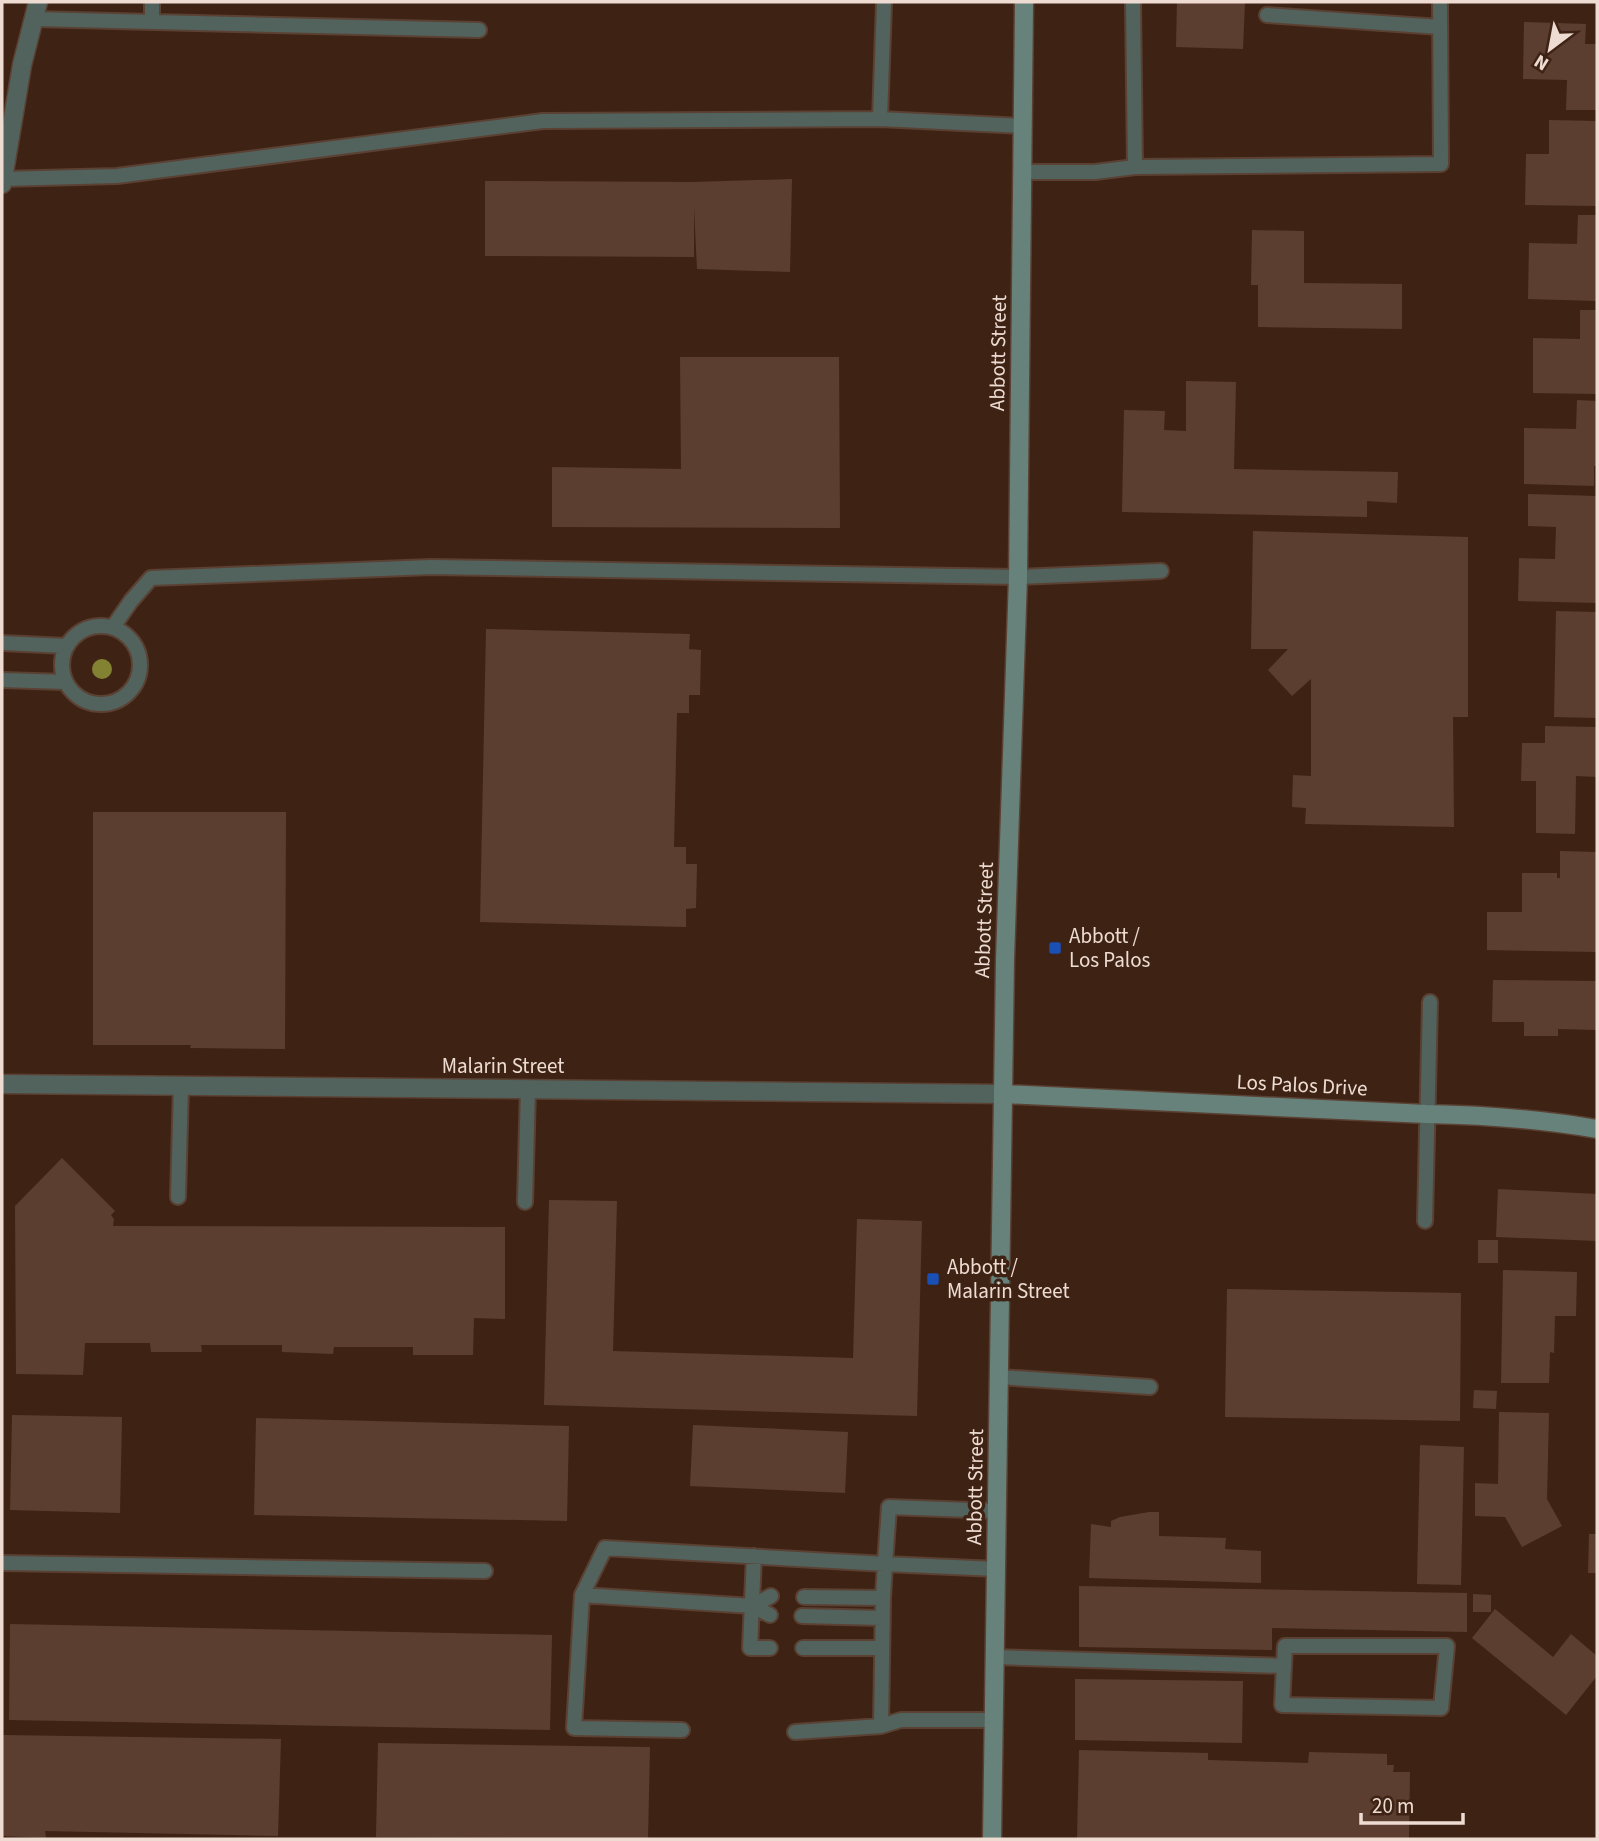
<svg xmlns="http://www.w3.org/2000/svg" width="1599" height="1841" font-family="'Source Sans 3',sans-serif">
<rect width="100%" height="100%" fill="#3e2314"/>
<path fill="#5c3e31" d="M1177,2H1245L1243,49L1176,47Z
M1524,22L1586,24L1585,44H1597V110H1566L1567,80L1523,79Z
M1549,120L1597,121V206L1525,205L1526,154H1549Z
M792,179L790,272L697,269L694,207V257L485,256V181L694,182Z
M1578,215H1597V301L1528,299L1529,243L1577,244Z
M1252,230L1304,231V283L1402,284V329L1258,327V285H1251Z
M1580,310H1597V394L1533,393V338L1580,339Z
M680,357H839L840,528L552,527V467L681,469Z
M1186,381L1236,382L1234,469L1398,472L1397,503L1367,501V517L1122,512L1124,410L1165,411L1164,430L1186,431Z
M1577,400L1597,401V466H1594V486L1524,484V428L1576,429Z
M1528,494L1597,496V603L1518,601L1519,558L1555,559L1556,527L1528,526Z
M1253,531L1468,537V717H1453L1454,827L1305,824L1306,808L1292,807L1293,775L1311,776V679L1292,696L1268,670L1288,649H1251Z
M1556,611L1597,612V718L1554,717Z
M486,629L690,634L689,649L701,650L700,695H689V713H677L674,847H686V864H697L696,908L686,909V927L480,922Z
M1545,726L1597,727V777L1576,776L1575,834L1536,833V781H1521L1522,743H1545Z
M93,812H286L285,1049L190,1048L191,1045H93Z
M1560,851L1597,852V952L1487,950V912H1522V873H1557V878H1560Z
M1493,980L1597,981V1030L1558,1029V1036H1524V1022H1492Z
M62,1158L115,1211L111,1215L114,1219L113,1226L505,1227V1319L474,1318L473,1355H413V1347H334L333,1354L282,1352V1345H201L202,1352H151L150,1343H85L83,1375L16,1374L15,1206Z
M1498,1189L1597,1194V1241L1496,1237Z
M549,1200L617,1201L613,1351L853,1358L857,1219L922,1221L917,1416L544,1405Z
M1478,1240H1498V1263H1478Z
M1503,1270L1577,1272L1576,1316H1555L1554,1353L1550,1352L1549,1383H1501Z
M1227,1289L1461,1293L1460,1421L1225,1417Z
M1474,1390L1497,1391L1496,1409L1473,1408Z
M1499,1412L1549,1413L1547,1499L1562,1526L1522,1547L1505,1517L1475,1516V1483L1498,1484Z
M12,1415L122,1417L120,1513L10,1510Z
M256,1418L569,1426L567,1521L254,1515Z
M693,1425L848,1432L845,1493L690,1486Z
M1420,1445L1464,1447L1461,1585L1417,1584Z
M1149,1512H1159V1536L1226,1538L1225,1549L1261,1551V1583L1089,1578L1091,1524L1111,1527V1521L1120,1517Z
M1589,1534H1597V1573H1588Z
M1079,1586L1467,1593V1632L1272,1628V1650L1079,1647Z
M1473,1594L1491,1595V1612H1473Z
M1495,1609L1553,1657L1571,1634L1597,1656V1676L1566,1715L1472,1638Z
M10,1624L552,1635L550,1730L9,1720Z
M1075,1679L1243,1681L1242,1743L1075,1740Z
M2,1735L281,1739L278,1836L45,1831L46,1838L2,1836Z
M378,1743L650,1747L648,1839L376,1837Z
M1079,1750L1208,1753V1760L1308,1763L1309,1752L1387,1754V1765H1394L1393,1772H1410L1409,1839H1077Z"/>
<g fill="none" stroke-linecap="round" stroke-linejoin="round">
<g stroke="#5a4133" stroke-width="18">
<path id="lane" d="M152,2V22
M884,2L880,119L1024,126
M1267,15L1440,27
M34,19L479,30
M1135,167L1441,164L1440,2
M1024,172H1095L1135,167L1133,2
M2,179L117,176L543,121L880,119
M62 665a39 39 0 1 1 78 0a39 39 0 1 1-78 0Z
M113,627L131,601L151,578L431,567L1018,577L1161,571
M2,643L66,646
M2,680L65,682
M178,1197L181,1086
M525,1202L528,1089
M1425,1221L1430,1002
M999,1377L1150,1387
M754,1556L750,1648H770
M2,1563L485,1571
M582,1595L605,1548L885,1564L889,1507L997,1511
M804,1597L883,1598
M752,1606L771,1596
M802,1616L882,1618
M1285,1646H1447L1441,1708L1282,1705Z
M803,1648H882
M995,1657L1284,1666
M994,1720H901L881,1726L883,1598L885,1564L997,1569
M682,1730L574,1728L582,1595L752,1606L770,1615
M795,1732L881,1726"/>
</g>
<g stroke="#5a4133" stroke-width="21">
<path id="street" d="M2,184L22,65L38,2
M2,1084L1003,1094"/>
</g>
<g stroke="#5a4133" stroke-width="21">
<path id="secondary" d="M1003,1094L1426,1114C1485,1115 1540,1119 1597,1129
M992,1839L1005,960L1018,577L1024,2"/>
</g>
<use href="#lane" stroke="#52635e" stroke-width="14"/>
<use href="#street" stroke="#52635e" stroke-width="18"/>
<use href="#secondary" stroke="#67827b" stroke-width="18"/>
</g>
<circle fill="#838233" cx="102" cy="669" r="10"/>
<g fill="#1a4fb4" stroke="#3e2314" stroke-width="2.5">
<rect x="1048" y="941" width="14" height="14" rx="3.5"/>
<rect x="926" y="1272" width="14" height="14" rx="3.5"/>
</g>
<g text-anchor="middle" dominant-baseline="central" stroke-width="7" stroke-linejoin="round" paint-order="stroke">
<g font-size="21" fill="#eedcd3" stroke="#3e2314">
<text transform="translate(998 353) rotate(-89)">Abbott Street</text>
<text transform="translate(984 920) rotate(-88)">Abbott Street</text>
<text x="503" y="1066">Malarin Street</text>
<text transform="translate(1302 1085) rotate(3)">Los Palos Drive</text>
<text transform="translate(975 1487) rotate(-89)">Abbott Street</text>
</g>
<g font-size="21" fill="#eedcd3" stroke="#3e2314" text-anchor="start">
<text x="1069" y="936">Abbott /<tspan x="1069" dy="24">Los Palos</tspan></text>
<text x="947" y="1267">Abbott /<tspan x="947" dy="24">Malarin Street</tspan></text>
</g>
</g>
<rect width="1599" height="1841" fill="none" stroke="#eedcd3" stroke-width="7"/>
<g transform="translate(1550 49) rotate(212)" stroke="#3e2314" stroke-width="5" paint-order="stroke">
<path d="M0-5L12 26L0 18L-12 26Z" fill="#eedcd3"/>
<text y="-10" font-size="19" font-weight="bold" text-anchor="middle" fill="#eedcd3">N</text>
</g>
<path d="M1361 1813v10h102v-10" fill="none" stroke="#eedcd3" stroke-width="3.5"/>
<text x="1372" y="1813" font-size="21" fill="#eedcd3" stroke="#3e2314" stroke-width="5" paint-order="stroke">20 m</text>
</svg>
